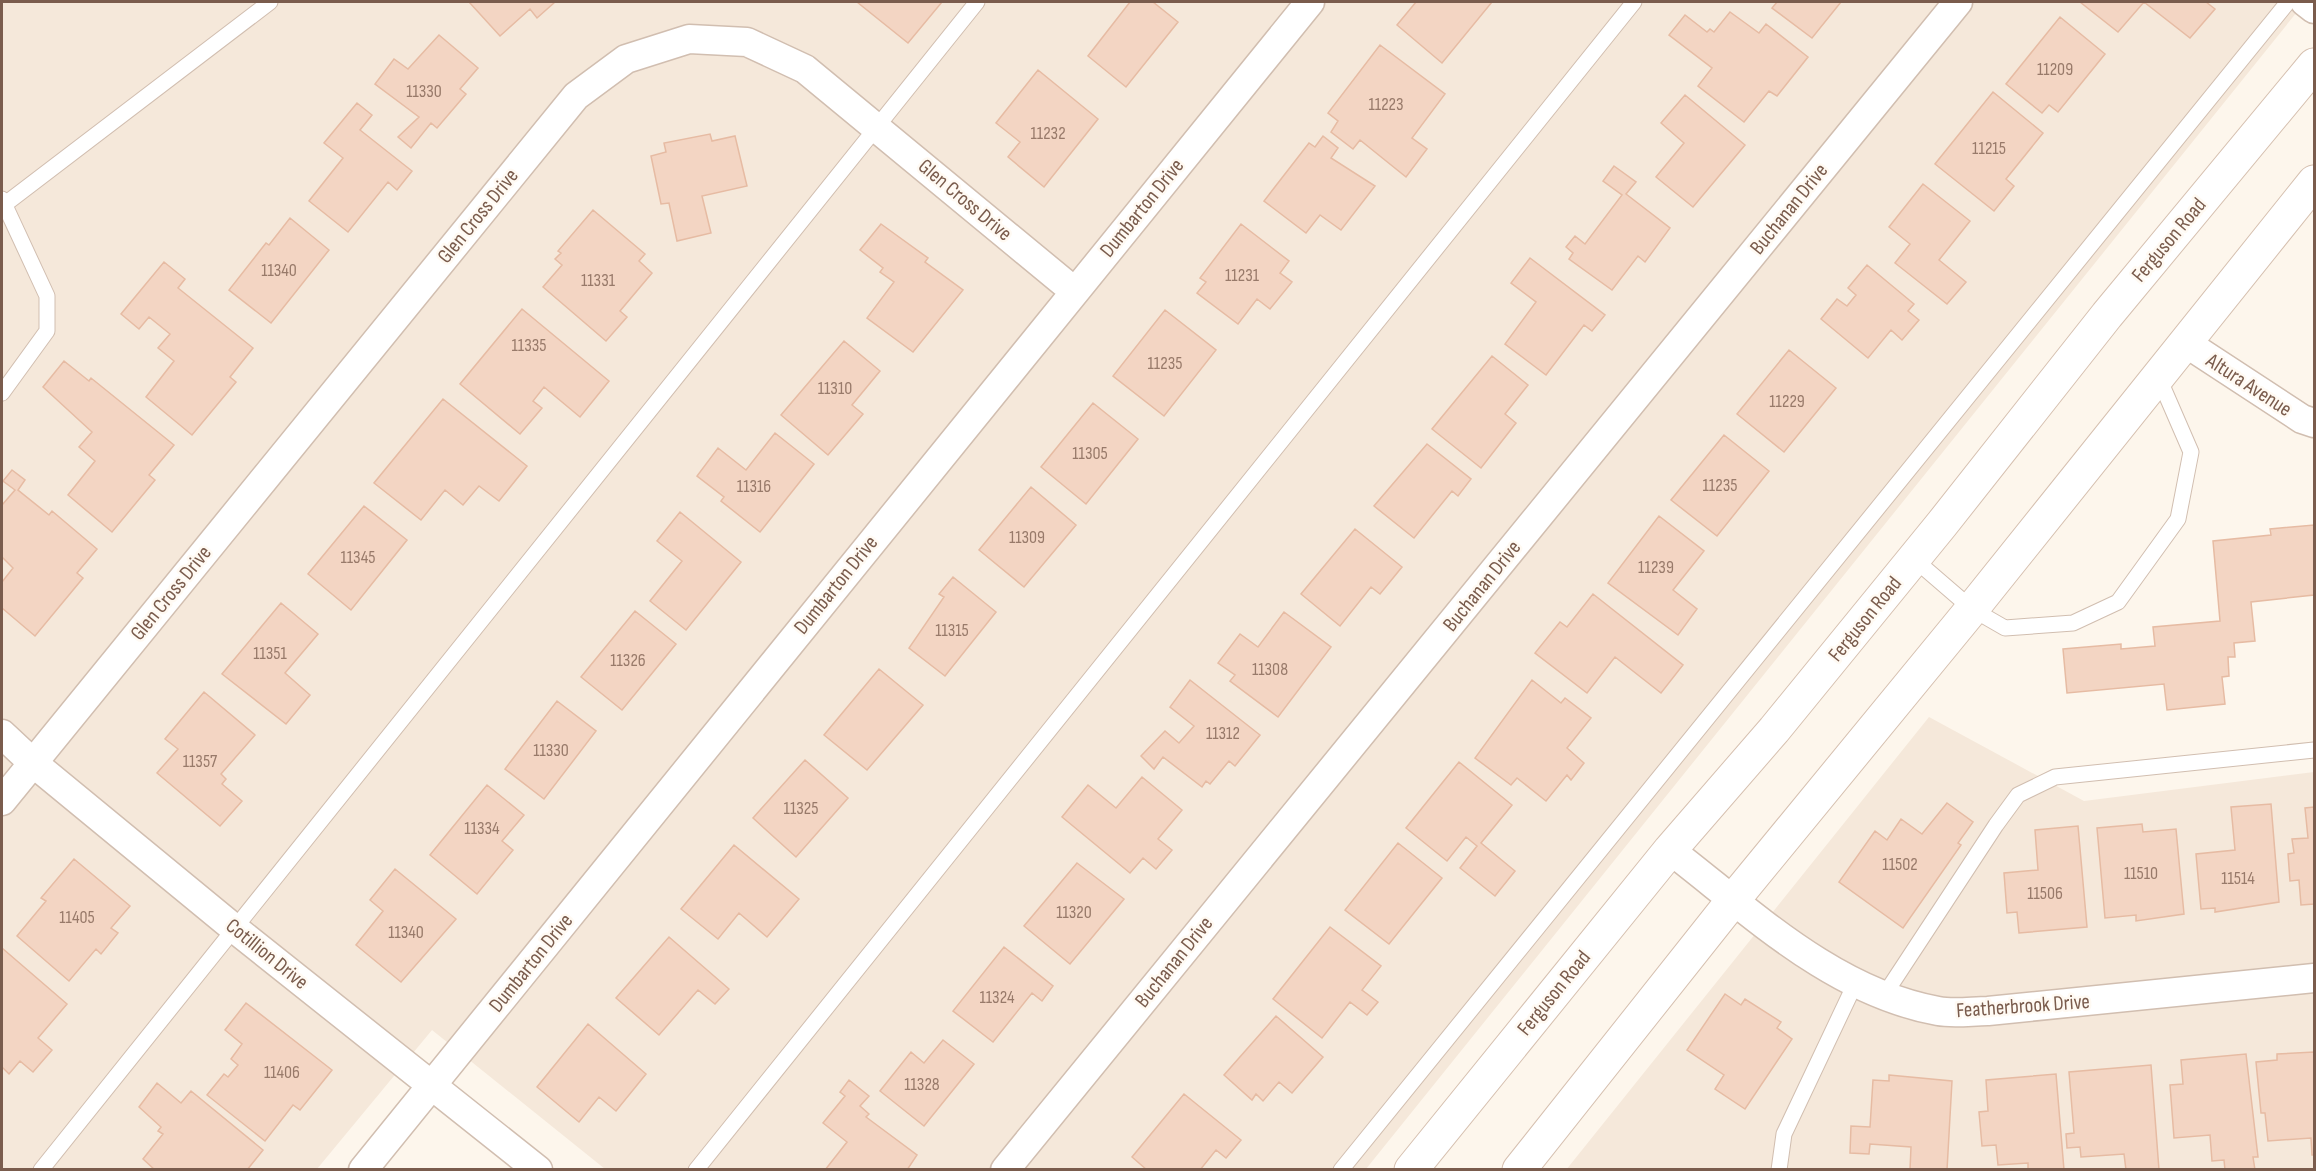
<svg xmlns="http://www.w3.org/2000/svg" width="2316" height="1171" font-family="'Sofia Sans Condensed',sans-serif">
<rect width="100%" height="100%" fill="#fdf6ec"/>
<path fill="#f5e8da" d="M2,2H2305L1366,1169H605L432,1030L317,1169L2,1170Z
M1929,717L2084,801L2314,772V1169L1566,1170Z"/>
<path fill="#f3d5c3" stroke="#e6bba3" stroke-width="1.5" d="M469,2H555L537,18L530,9L500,36Z
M857,2H942L908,43Z
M1130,2H1153L1178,22L1126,87L1088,56Z
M1416,2H1492L1442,63L1397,25Z
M1777,2H1841L1812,38L1772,8Z
M2080,2H2144L2118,32Z
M2144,2H2206L2215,9L2190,38Z
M1730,12L1759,33L1766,24L1808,57L1777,96L1769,91L1744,122L1698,86L1712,68L1669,35L1685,15L1707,32L1710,29L1714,32Z
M2060,17L2105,54L2058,112L2049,105L2042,113L2006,84Z
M439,35L478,68L460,89L466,94L437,128L431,123L411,148L398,137L419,117L375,84L394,59L408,69Z
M1380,45L1445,94L1412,138L1427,149L1406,177L1360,140L1353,149L1331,132L1338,121L1328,113Z
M1038,70L1098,119L1044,187L1008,157L1020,142L996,123Z
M1993,92L2043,133L2006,179L2014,186L1994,211L1935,164Z
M1685,95L1745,145L1693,207L1656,177L1684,143L1661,123Z
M357,103L372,115L360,130L412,171L397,190L388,182L348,232L309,201L343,158L324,143Z
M710,134L712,141L735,136L747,186L702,196L711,233L677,241L669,203L661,204L651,156L666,152L664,143Z
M1323,136L1338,148L1331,158L1375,186L1341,230L1320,215L1306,233L1264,201L1309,143L1315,147Z
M1614,166L1636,182L1626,194L1670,228L1645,262L1638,256L1612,290L1569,259L1573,253L1566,247L1575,236L1585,244L1622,195L1603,181Z
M1923,184L1970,221L1939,260L1966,282L1947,304L1895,263L1910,244L1889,227Z
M593,210L645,254L639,261L652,273L620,311L627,317L606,341L543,287L562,265L555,259L561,253L558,251Z
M290,218L329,250L271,323L229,290L266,243L269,245Z
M881,224L928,258L925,262L963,290L913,352L867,318L894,282L880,272L883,268L860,250Z
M1241,224L1289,261L1280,273L1292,282L1270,309L1257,299L1238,324L1197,293L1206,282L1200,278Z
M1530,258L1605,315L1592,331L1584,325L1546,375L1505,344L1536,302L1511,283Z
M164,262L185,279L178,288L253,348L230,377L236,382L192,435L146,397L174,361L158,348L170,334L149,317L139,329L121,314Z
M1867,265L1914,304L1908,311L1919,320L1902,340L1891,330L1868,358L1821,319L1837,299L1847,306L1856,295L1848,288Z
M522,309L609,381L580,417L544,387L533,401L542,408L520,434L460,384Z
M1165,310L1216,350L1164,416L1113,376Z
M844,341L880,371L852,405L863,414L828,455L781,415Z
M1789,350L1836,388L1784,452L1737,414Z
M1492,356L1528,385L1505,414L1516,423L1481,468L1432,429Z
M64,361L89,381L91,378L174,445L149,475L155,480L112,532L68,495L95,461L79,447L92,432L43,387Z
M443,399L527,466L499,501L479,486L463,505L445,490L421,520L374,483Z
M1093,403L1138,439L1086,504L1041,467Z
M775,433L814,464L760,532L721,501L724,497L697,476L718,448L746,470Z
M1724,435L1769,471L1717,536L1671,500Z
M1427,444L1471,479L1458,496L1452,491L1414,538L1374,506Z
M12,470L25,480L18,490L49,515L52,511L97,549L77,573L83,578L35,636L2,608V582L13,568L2,557V505L15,490L3,481Z
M1031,487L1076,525L1024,587L979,550Z
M364,506L407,540L351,610L308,574Z
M680,512L741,562L686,630L650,601L682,561L657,541Z
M1659,516L1704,551L1673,590L1697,609L1678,635L1608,583Z
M2314,525V595L2251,602L2255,641L2234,643L2235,657H2228L2229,676L2222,677L2225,704L2167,710L2164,684L2067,693L2063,649L2121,644V649L2155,646L2153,627L2220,621L2213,541L2271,535L2270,529Z
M1355,529L1402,567L1380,594L1371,587L1340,626L1301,594Z
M953,577L996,612L945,676L909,648L944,597L939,594Z
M1593,594L1683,665L1661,693L1615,657L1587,693L1535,653L1560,622L1567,627Z
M281,603L318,634L285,673L310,695L286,724L222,674Z
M635,611L676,644L622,710L581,677Z
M1284,612L1331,647L1278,717L1230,681L1235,675L1218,663L1240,634L1258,647Z
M879,669L923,705L867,770L824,735Z
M1190,680L1260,735L1235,766L1229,761L1210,784L1206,781L1202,787L1163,757L1154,769L1141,756L1165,731L1179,743L1194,726L1170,707Z
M1532,680L1561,703L1565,698L1591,718L1567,748L1584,763L1571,780L1567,775L1546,801L1517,778L1511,785L1475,758Z
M204,692L255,735L221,774L226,779L222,784L242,801L220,826L157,773L178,749L165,739Z
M557,701L596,731L544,799L505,769Z
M805,760L848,798L796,857L753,818Z
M1459,762L1512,805L1481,843L1515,871L1495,896L1460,868L1477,846L1466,837L1447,861L1406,828Z
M1142,777L1182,810L1158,839L1172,850L1156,869L1143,858L1130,873L1062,817L1088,785L1116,808Z
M487,785L524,815L502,841L513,850L477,894L430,855Z
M1947,803L1973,822L1958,843L1961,845L1903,928L1839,882L1875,831L1887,840L1901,819L1922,834Z
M2271,804L2279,902L2215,912V908L2201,909L2196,854L2235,850L2231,807Z
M2314,807V904L2301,905L2299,880L2290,881L2288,854L2294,853L2292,839L2308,838L2305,808Z
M2142,824L2143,832L2176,829L2184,914L2136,921V915L2105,918L2097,828Z
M2078,826L2087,927L2019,933L2017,912L2007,913L2004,873L2038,870L2035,830Z
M1398,843L1442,878L1389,944L1345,910Z
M734,845L799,899L767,937L739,913L718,939L681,909Z
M74,859L130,906L111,928L118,933L101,954L96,949L69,981L17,936L46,901L41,898Z
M1077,863L1124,899L1070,964L1024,926Z
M395,869L456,919L401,982L356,945L383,911L370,900Z
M1330,927L1381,966L1362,990L1378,1002L1367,1015L1350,1002L1322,1038L1273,999Z
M669,937L729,989L715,1004L698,990L659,1035L616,998Z
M1004,947L1053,986L1042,1001L1032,993L993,1042L953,1011Z
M2,948L67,1004L38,1038L52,1050L33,1072L20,1061L9,1074L2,1067Z
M1725,994L1741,1005L1745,999L1781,1022L1777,1028L1792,1039L1745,1109L1715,1089L1724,1075L1687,1050Z
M246,1003L332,1070L300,1110L293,1105L265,1141L207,1095L224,1074L228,1077L238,1065L231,1059L242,1044L225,1030Z
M1276,1016L1323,1057L1292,1093L1279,1082L1263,1101L1256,1094L1252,1100L1224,1075Z
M588,1024L646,1074L616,1111L599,1097L579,1122L537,1087Z
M943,1040L974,1064L924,1126L880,1091L911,1052L924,1063Z
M2314,1052V1155H2312L2311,1138L2268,1141L2265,1113H2261L2256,1062L2277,1060V1054Z
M2246,1054L2258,1157H2253L2255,1170H2225L2224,1160L2212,1161L2210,1135L2174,1138L2170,1085L2183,1084L2181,1060Z
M2151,1065L2159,1170H2126L2124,1154L2081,1157L2080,1147L2067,1148L2066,1134L2074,1133L2069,1072Z
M2056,1074L2064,1170H2028V1163L1998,1165L1996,1145L1982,1146L1979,1112L1988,1111L1986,1080Z
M1889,1075L1952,1081L1947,1170H1910L1911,1147L1870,1144L1869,1154L1850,1153L1851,1126L1870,1127L1873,1080L1889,1081Z
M849,1080L869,1096L860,1106L869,1114L866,1117L917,1155L907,1170H825L847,1142L823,1123L845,1096L840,1092Z
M157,1083L181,1103L191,1091L263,1150L247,1170H155L143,1159L163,1134L158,1131L161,1127L139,1107Z
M1184,1094L1241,1140L1226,1158L1216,1150L1200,1170H1147L1132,1157Z"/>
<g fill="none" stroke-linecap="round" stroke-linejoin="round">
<g stroke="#d1beb0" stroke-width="17">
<path id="lane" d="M2,199L47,296V331L2,393
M4,205L270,2
M1914,559L1972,609L2005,628L2073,623L2118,602L2178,519L2191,452L2158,376
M1883,997L1996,825L2018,795L2055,777L2314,750
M41,1170L977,2
M696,1170L1634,2
M1341,1170L2288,2
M1779,1170L1784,1134L1855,984"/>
</g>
<g stroke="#d1beb0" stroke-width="31">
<path id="street" d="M2305,2L2314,9
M2186,343L2302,419L2314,423
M2,734L32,762L235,929L538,1170
M2,801L576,96L626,59L689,39L747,42L805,69L1074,291
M1670,850C1752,913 1833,992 1938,1011C1954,1014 1972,1011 1988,1011L2314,978
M363,1170L1310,2
M1005,1170L1958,2"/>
</g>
<g stroke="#d6c0b0" stroke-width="35">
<path id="secondary" d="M1411,1170L1670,850L1774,730L1942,524L2107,315L2314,65
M1519,1170L1734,899L1972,609L2314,182"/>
</g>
<use href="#lane" stroke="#fff" stroke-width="15"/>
<use href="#street" stroke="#fff" stroke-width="28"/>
<use href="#secondary" stroke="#fff" stroke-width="33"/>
</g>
<g text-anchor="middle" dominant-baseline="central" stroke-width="5" stroke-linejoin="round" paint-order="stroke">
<g font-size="18" fill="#987a6a">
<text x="2055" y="69">11209</text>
<text x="424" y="91">11330</text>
<text x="1386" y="104">11223</text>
<text x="1048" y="133">11232</text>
<text x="1989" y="148">11215</text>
<text x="279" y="270">11340</text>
<text x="1242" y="275">11231</text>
<text x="598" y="280">11331</text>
<text x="529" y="345">11335</text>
<text x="1165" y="363">11235</text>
<text x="835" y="388">11310</text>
<text x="1787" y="401">11229</text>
<text x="1090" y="453">11305</text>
<text x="1720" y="485">11235</text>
<text x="754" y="486">11316</text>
<text x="1027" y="537">11309</text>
<text x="358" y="557">11345</text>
<text x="1656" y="567">11239</text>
<text x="952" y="630">11315</text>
<text x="270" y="653">11351</text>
<text x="628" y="660">11326</text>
<text x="1270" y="669">11308</text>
<text x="1223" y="733">11312</text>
<text x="551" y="750">11330</text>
<text x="200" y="761">11357</text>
<text x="801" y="808">11325</text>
<text x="482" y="828">11334</text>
<text x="1900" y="864">11502</text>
<text x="2141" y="873">11510</text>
<text x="2238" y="878">11514</text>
<text x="2045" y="893">11506</text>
<text x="1074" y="912">11320</text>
<text x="77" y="917">11405</text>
<text x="406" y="932">11340</text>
<text x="997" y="997">11324</text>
<text x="282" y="1072">11406</text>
<text x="922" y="1084">11328</text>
</g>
<g font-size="21" fill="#7a5c4d" stroke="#fffaf3">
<text transform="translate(965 200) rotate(40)">Glen Cross Drive</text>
<text transform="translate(1142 208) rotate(-51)">Dumbarton Drive</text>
<text transform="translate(1789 209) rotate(-51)">Buchanan Drive</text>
<text transform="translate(478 216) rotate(-51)">Glen Cross Drive</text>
<text transform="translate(2169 240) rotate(-50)">Ferguson Road</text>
<text transform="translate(2249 385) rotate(33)">Altura Avenue</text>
<text transform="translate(836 585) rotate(-51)">Dumbarton Drive</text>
<text transform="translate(1482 586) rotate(-51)">Buchanan Drive</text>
<text transform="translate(171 593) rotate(-51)">Glen Cross Drive</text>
<text transform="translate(1865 619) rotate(-51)">Ferguson Road</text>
<text transform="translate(267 954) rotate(39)">Cotillion Drive</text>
<text transform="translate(1174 962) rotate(-51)">Buchanan Drive</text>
<text transform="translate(531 963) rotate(-51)">Dumbarton Drive</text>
<text transform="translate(1554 993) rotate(-51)">Ferguson Road</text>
<text transform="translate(2023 1006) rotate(-4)">Featherbrook Drive</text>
</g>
</g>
<rect width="2316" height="1171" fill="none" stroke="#7a5c4d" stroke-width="6"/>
</svg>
